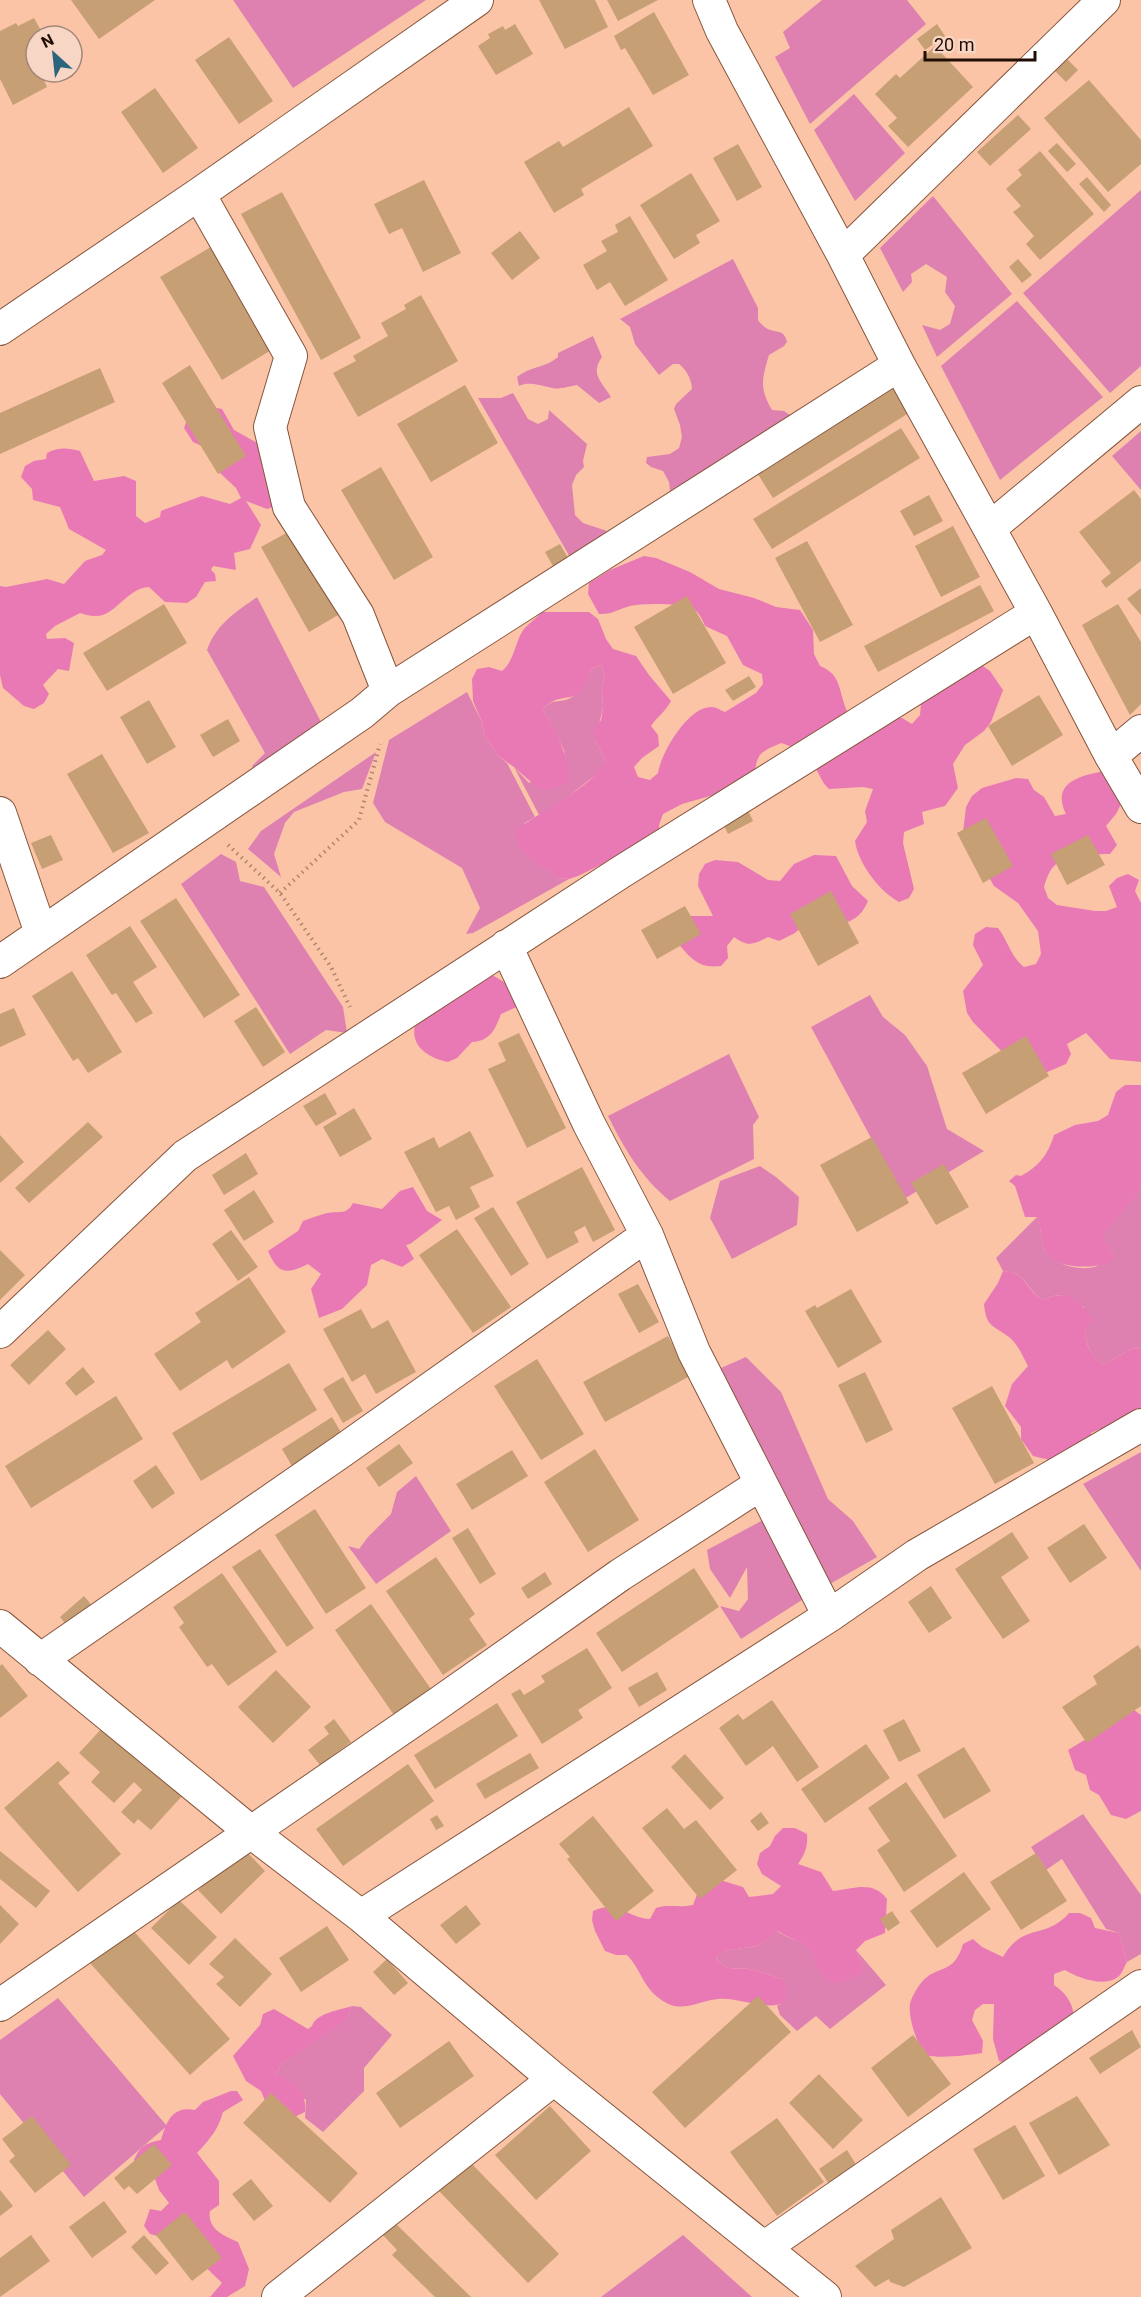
<svg xmlns="http://www.w3.org/2000/svg" width="1141" height="2297" font-family="Roboto,sans-serif">
<rect width="100%" height="100%" fill="#fbc4a7"/>
<path fill="#de81b1" d="M233,0H426L293,88Z
M822,0H907L926,24L810,124L775,57L790,48L783,32Z
M854,94L905,153L855,201L814,130Z
M1141,190V366L1110,393L1023,293Z
M933,196L1012,294L937,357L922,325L940,330L950,324L955,306L945,292L947,277L926,264L911,274L912,282L903,292L880,248Z
M733,259L758,308V320C760,323 763,326 766,328C776,334 784,328 787,342L784,346L769,355C762,379 759,388 772,410L784,411L794,418L670,491L669,482L663,471L651,467L646,463L647,457L670,454L679,448L682,437L680,425L674,409L676,404L692,389C692,380 686,369 679,364H673L659,375L635,344L630,327L620,319Z
M1017,301L1103,397L1000,480L941,366Z
M593,336L602,357C590,374 601,381 611,397L599,403L577,385C570,386 559,390 552,388C542,386 529,381 519,386L517,377C530,366 546,368 558,357V353Z
M513,393L528,419L538,424L548,419L549,410L587,444L583,461L584,467L576,475L572,485L575,515L583,523L610,532L570,557L478,398H501Z
M1141,431V490L1112,456Z
M257,597L321,722L266,776L257,775L252,766L265,753L207,650C216,624 236,612 257,597Z
M601,665L605,675L602,687L603,708L595,740L605,759L602,770L556,806L539,815L514,767L529,783L566,761L564,750L543,709C554,697 561,704 572,697C582,691 588,679 591,669Z
M467,692L482,722L484,734L498,756L507,763L535,817L525,823L517,842L522,851L558,878L569,879L473,933L466,934L480,908L462,868L385,822L373,803L389,740Z
M376,752L362,789L344,792L294,812L285,823L274,854L281,877L248,849L261,831Z
M221,854L236,862L240,881L264,887L343,1007L347,1033L326,1030L290,1054L181,884Z
M870,995L883,1017L905,1035L927,1066L947,1129L984,1151L904,1199L811,1027Z
M729,1054L759,1117L753,1125L754,1159L670,1201C641,1177 625,1150 608,1116Z
M760,1166L776,1177L799,1197L797,1225L732,1259L710,1218L720,1181Z
M1141,1185V1349L1133,1348L1103,1365C1082,1351 1086,1329 1084,1307C1066,1297 1064,1290 1043,1300C1025,1289 1027,1272 1003,1271L996,1258L1037,1217C1042,1227 1040,1239 1045,1250C1052,1265 1083,1272 1097,1266C1103,1263 1109,1259 1114,1256L1101,1236C1113,1217 1133,1206 1141,1185Z
M746,1357L781,1392L828,1499L853,1521L877,1557L830,1584L721,1368Z
M1141,1452V1571L1083,1484Z
M416,1476L451,1531L376,1584L348,1546L359,1549L368,1537L391,1514L397,1492Z
M765,1519L805,1598L741,1639L720,1606L739,1611L748,1599L747,1567L730,1598L710,1569L707,1550Z
M1083,1814L1141,1895V1954L1127,1962L1119,1933L1106,1929L1062,1859L1046,1870L1031,1847Z
M777,1931C787,1938 798,1940 807,1946C815,1953 818,1967 823,1976L861,1961L856,1950L886,1985L830,2029L816,2016L797,2031L780,2015L777,2006L786,2001L782,1979C772,1976 761,1971 750,1969C733,1967 729,1973 716,1958L723,1951L757,1946Z
M58,1998L167,2126L84,2197L0,2094V2040Z
M352,2006L361,2007L392,2035L364,2068V2091L323,2132L305,2118L306,2100L276,2074L281,2064L348,2017Z
M683,2235L752,2297H601Z"/>
<path fill="#e979b4" d="M217,408L222,409L234,430L270,450L277,490L273,507L267,509L246,501L261,525L250,549L234,553L236,570L213,566L211,570L215,574L216,581L205,582L196,597L187,603L165,602L149,587C126,588 115,618 94,616C90,616 84,614 80,613L55,626L46,634L47,639L65,638L74,643L69,671L58,669L43,685L49,694L44,703L34,709L24,706L3,688L0,675V586L6,587L47,579L64,584L85,561L102,555L106,550L69,529L60,507L33,500L32,489L21,477L25,466L34,461L46,459L47,453C59,447 68,448 80,451L94,481L124,476L136,481V516L145,523L160,517L161,511L166,509L202,496L230,504L241,498L236,488L220,473L213,456L204,447L193,442L184,428L188,417Z
M644,556L656,558L690,572L719,589L754,598L776,607L800,610L813,630L814,654L820,666C843,675 838,693 848,713L902,718L912,724L920,715L922,693L980,664L990,671L1003,690L991,722L984,731L965,745L953,764L958,788L945,806L922,812L924,824L904,832L903,843L914,889L909,898L899,902C879,891 858,863 855,841L867,822L865,811L873,789L863,787L829,789C821,781 821,777 816,769C809,757 793,746 781,743C763,751 757,752 755,772L717,794L682,804L663,814L659,825L660,836L578,876L569,879L558,878L522,852L517,842L516,831C538,811 598,786 605,759L595,740L594,729L601,720L603,708L602,687L605,675L601,665L591,669C579,712 564,687 543,709C555,732 570,755 569,782L550,789H539L514,767L498,756L484,734L482,722L473,701L472,679L477,669L489,667L502,671C515,660 514,643 524,629C529,623 537,618 542,612H589L598,619L606,639L613,649L636,656L649,675L671,701C666,711 657,717 651,726L658,735L659,746L642,758L634,767L638,777L650,780L658,773C661,753 688,706 712,707C716,707 720,710 725,712L756,693L763,684L762,674L743,665L727,636L705,626C702,619 699,611 691,608C680,603 643,603 630,606C618,609 612,615 599,614L588,594L589,583L610,570Z
M1112,770L1121,804L1116,814L1106,826L1117,845L1110,854C1094,854 1067,855 1054,866C1049,871 1046,880 1044,887L1048,898L1057,905L1095,911H1106L1117,907L1109,886L1117,878L1128,874L1139,880L1135,891L1141,903V1062L1110,1059L1086,1033L1067,1044L1071,1054L1066,1064L1045,1073L1014,1064L973,1022L967,1013L963,991L983,965L973,945L975,934L986,927L998,928C1008,941 1011,957 1024,967L1036,964L1041,954L1038,931L1018,903L994,886L963,832L966,807L972,796L982,788L1016,778L1028,779L1034,790L1044,797L1055,816L1066,814C1049,780 1086,774 1112,770Z
M814,855L836,856L852,886L868,901C856,930 830,925 804,925L795,933L779,941L768,937C753,945 748,947 734,937L727,946L728,958L721,966C699,969 690,958 677,942L690,916H713L698,886L699,874L705,864L715,860L738,862L768,880L780,881L794,864Z
M489,973L509,985L521,1005L501,1014C495,1030 490,1041 472,1042L457,1058L448,1062C424,1057 406,1042 418,1017Z
M1125,1085H1141V1185C1134,1206 1113,1217 1102,1236L1114,1256L1107,1264C1090,1268 1054,1270 1045,1250C1040,1240 1042,1228 1037,1217H1025L1015,1186L1009,1181L1016,1175L1021,1176C1039,1166 1048,1155 1054,1135L1075,1125L1098,1121L1108,1115L1116,1092Z
M413,1187L427,1211L442,1220L410,1244L406,1245L414,1259L402,1267L382,1259L371,1265L367,1285L342,1309L319,1318L311,1289L321,1274L308,1264C286,1275 278,1274 268,1251L298,1231L303,1221C311,1218 319,1215 327,1213C339,1211 347,1215 353,1203L382,1209L400,1191Z
M1003,1271C1027,1272 1024,1289 1043,1300C1067,1288 1080,1300 1094,1321L1086,1326C1084,1342 1090,1356 1103,1365L1133,1348L1141,1349V1413L1111,1429H1100L1091,1433L1094,1443L1054,1461L1033,1456L1021,1439V1427L1005,1406L1012,1384L1028,1366C1023,1357 1018,1344 1009,1337C993,1325 986,1327 984,1304L998,1283Z
M1134,1710L1141,1715V1811L1126,1819L1111,1815L1099,1795L1090,1790L1086,1775L1075,1770L1068,1750Z
M783,1828H795L807,1834C808,1847 805,1854 798,1864L821,1872L833,1891C855,1889 872,1880 887,1899L885,1933L865,1941L856,1950L861,1961L863,1973C842,1982 826,1991 816,1963C814,1958 812,1950 807,1947C799,1940 787,1938 778,1931L757,1946L724,1951L716,1958C729,1973 733,1967 750,1969C761,1971 772,1976 782,1979L787,1990L786,2002C766,2012 740,1997 718,1999C696,2001 682,2015 660,1999C642,1986 641,1969 627,1955H616L605,1951L595,1931L592,1920L593,1911C619,1899 626,1918 650,1919L656,1908C669,1904 680,1908 693,1905L699,1889L720,1880L743,1887L749,1897L773,1894L781,1886L762,1874L757,1864L760,1853L770,1846L775,1836Z
M1069,1913H1080L1091,1918L1095,1928L1119,1933L1127,1962C1125,1965 1123,1971 1120,1975C1107,1989 1078,1978 1065,1970L1054,1974V1985C1068,1994 1075,2007 1074,2023L1009,2064L999,2061L993,2039L994,2004H983L975,2010L972,2020L983,2041L982,2053C972,2055 934,2059 927,2055C917,2048 908,2016 910,2004C911,1998 917,1988 921,1983C936,1964 954,1976 963,1944L973,1939L982,1947L1003,1957C1023,1922 1046,1940 1069,1913Z
M352,2006L348,2017L339,2025L281,2064L276,2074C295,2083 307,2089 305,2112L290,2119L268,2108L261,2091L246,2081L233,2056L260,2025L263,2014L274,2009L308,2029L312,2026C316,2013 340,2010 352,2006Z
M231,2091H237L243,2100L223,2112C218,2130 210,2139 197,2153L219,2181V2205L210,2211C207,2229 224,2236 238,2242L249,2269L245,2286L227,2297H210L222,2283C201,2262 180,2241 150,2234L144,2226L150,2209L161,2211L169,2203L159,2190L155,2179L139,2171L134,2160C140,2146 146,2143 161,2140C167,2121 172,2106 195,2110L203,2102Z"/>
<path fill="#c69f74" d="M71,0H155L99,39Z
M539,0H595L608,27L565,49Z
M607,0H658L618,21Z
M654,12L689,75L653,95L625,48L621,50L614,36Z
M34,18L44,36H36V72H40L47,87L13,105L0,79V31L16,23L18,26Z
M515,24L533,54L496,75L478,46L490,38L488,34L503,26L505,30Z
M937,24L945,36L925,50L917,39Z
M229,37L273,101L239,124L195,60Z
M935,46L973,87L908,147L888,126L897,118L875,94L896,74L900,78Z
M1065,57L1078,70L1066,82L1053,69Z
M1089,80L1141,140V164L1108,192L1044,118Z
M155,88L198,148L163,173L121,112Z
M629,107L653,146L581,189L584,195L554,213L524,162L559,141L563,147Z
M1018,115L1031,129L990,166L977,152Z
M1057,143L1076,164L1067,172L1048,151Z
M738,144L762,187L737,201L713,158Z
M1040,151L1094,214L1040,260L1026,244L1034,236L1013,212L1021,206L1006,189L1022,175L1018,170Z
M691,173L720,221L696,235L700,243L674,259L640,205Z
M1087,177L1111,205L1104,212L1079,184Z
M424,180L461,253L423,272L402,228L389,234L374,204Z
M282,192L361,338L321,360L241,214Z
M630,216L668,280L625,306L610,282L597,290L583,265L607,251L601,241L618,232L615,225Z
M520,231L540,258L512,280L491,253Z
M216,244L278,346L222,380L160,277Z
M1018,259L1032,275L1022,283L1009,267Z
M421,295L458,361L358,417L333,373L356,361L353,356L388,336L381,323L406,309L404,305Z
M190,365L246,456L218,474L162,383Z
M100,368L115,402L0,454V413Z
M901,376L920,406L773,498L754,468Z
M465,385L498,443L431,482L397,424Z
M901,428L920,458L772,549L753,519Z
M381,467L433,557L394,580L341,490Z
M1134,490L1141,499V561L1106,588L1101,581L1111,573L1079,532Z
M929,495L943,521L914,536L900,511Z
M953,526L980,577L941,597L915,546Z
M297,527L345,611L309,632L261,547Z
M807,541L853,625L820,642L775,558Z
M560,544L568,558L553,566L545,552Z
M980,585L994,611L878,672L864,646Z
M1141,588V615L1127,599Z
M687,596L726,663L673,694L634,627Z
M164,604L187,643L107,691L83,653Z
M1118,604L1141,642V704L1130,715L1082,625Z
M749,676L756,687L733,701L725,690Z
M1039,695L1063,735L1012,766L988,726Z
M149,700L176,747L147,764L120,717Z
M228,719L240,741L213,757L200,735Z
M102,754L149,833L113,853L67,774Z
M744,802L753,821L728,834L719,815Z
M986,818L1013,866L983,883L957,833Z
M51,835L63,860L42,869L31,843Z
M1088,835L1105,865L1067,885L1051,854Z
M831,891L859,943L818,966L790,914Z
M176,898L240,995L204,1018L140,921Z
M685,906L701,934L657,959L641,930Z
M130,926L157,967L133,982L153,1013L136,1023L116,993L112,995L86,955Z
M72,971L122,1052L88,1073L78,1058L73,1061L32,996Z
M256,1007L285,1052L263,1067L234,1021Z
M14,1008L26,1035L0,1047V1014Z
M519,1033L566,1128L527,1148L488,1069L506,1061L498,1043Z
M1026,1036L1049,1076L986,1114L962,1073Z
M325,1093L337,1114L316,1126L303,1106Z
M354,1108L372,1139L340,1157L323,1127Z
M88,1122L103,1137L29,1203L15,1188Z
M470,1131L494,1176L470,1187L480,1207L456,1220L449,1206L436,1212L404,1152L434,1137L439,1148Z
M0,1135L24,1162L0,1183Z
M872,1137L909,1203L857,1232L820,1165Z
M246,1153L258,1174L224,1195L212,1175Z
M944,1164L969,1207L936,1225L911,1183Z
M582,1167L615,1230L593,1242L585,1226L574,1232L579,1242L547,1259L516,1202Z
M254,1190L274,1222L244,1241L224,1210Z
M493,1207L529,1264L511,1276L474,1218Z
M457,1229L511,1307L473,1333L419,1255Z
M231,1230L258,1267L238,1281L212,1244Z
M0,1250L25,1275L0,1300Z
M249,1277L286,1332L232,1369L227,1360L180,1391L154,1354L201,1322L195,1313Z
M638,1284L659,1322L639,1333L618,1294Z
M851,1289L882,1342L838,1368L805,1311L815,1305L817,1308Z
M361,1309L372,1329L388,1320L416,1372L376,1394L365,1374L352,1382L323,1329Z
M48,1330L66,1349L29,1385L10,1365Z
M668,1336L690,1376L605,1422L583,1382Z
M537,1359L584,1434L541,1460L494,1386Z
M289,1363L317,1410L201,1481L172,1433Z
M83,1367L95,1382L76,1396L65,1383Z
M865,1372L893,1430L866,1443L838,1385Z
M343,1377L363,1411L343,1423L323,1389Z
M992,1386L1034,1463L995,1484L952,1408Z
M116,1396L143,1439L31,1508L5,1466Z
M332,1417L342,1434L292,1466L282,1449Z
M399,1444L413,1463L379,1487L366,1468Z
M595,1449L639,1520L588,1552L544,1482Z
M512,1450L528,1476L472,1510L456,1484Z
M156,1465L175,1493L152,1509L133,1481Z
M315,1509L366,1588L326,1614L275,1535Z
M1084,1524L1107,1558L1070,1583L1047,1548Z
M468,1528L496,1574L480,1584L452,1538Z
M1012,1532L1029,1558L1001,1577L1030,1621L1003,1639L955,1569Z
M260,1549L314,1628L287,1647L232,1567Z
M436,1557L475,1614L469,1619L487,1645L443,1675L386,1591Z
M694,1568L719,1607L622,1672L596,1633Z
M545,1572L552,1584L528,1599L521,1588Z
M222,1573L277,1652L228,1686L212,1664L207,1667L179,1627L184,1623L173,1607Z
M931,1586L952,1618L929,1633L908,1602Z
M84,1596L94,1608L69,1628L60,1617Z
M371,1604L431,1689L394,1715L335,1630Z
M1138,1645L1141,1650V1706L1087,1743L1062,1707L1097,1684L1093,1676Z
M587,1648L612,1688L578,1710L583,1718L542,1744L511,1694L520,1689L524,1695L545,1682L541,1676Z
M2,1664L28,1696L0,1718V1666Z
M276,1670L311,1707L273,1743L238,1707Z
M657,1672L667,1690L639,1707L628,1688Z
M772,1700L819,1767L797,1782L773,1746L746,1766L719,1728L738,1714L743,1720Z
M497,1703L518,1736L435,1789L414,1755Z
M334,1719L351,1742L320,1765L308,1750L329,1734L324,1727Z
M904,1719L921,1751L899,1762L883,1730Z
M105,1725L182,1796L151,1830L138,1819L134,1824L121,1812L142,1790L134,1782L114,1803L91,1782L100,1772L79,1753Z
M866,1744L890,1778L825,1823L801,1789Z
M964,1747L991,1791L944,1819L917,1775Z
M530,1753L539,1768L485,1799L476,1784Z
M685,1754L724,1798L710,1810L671,1767Z
M58,1761L70,1773L58,1783L121,1854L78,1892L4,1808Z
M408,1764L434,1801L343,1866L316,1829Z
M906,1782L957,1856L904,1892L877,1850L890,1841L868,1808Z
M667,1808L684,1829L696,1820L737,1870L700,1899L642,1828Z
M761,1812L769,1823L758,1831L750,1821Z
M437,1815L444,1826L436,1830L430,1819Z
M593,1816L654,1891L616,1921L567,1859L570,1857L559,1844Z
M242,1847L265,1871L221,1914L198,1890Z
M0,1851L50,1891L36,1908L0,1879Z
M1036,1853L1067,1901L1021,1930L990,1882Z
M964,1872L991,1909L937,1948L910,1911Z
M179,1900L217,1937L189,1965L151,1928Z
M0,1905L19,1924L0,1944Z
M466,1905L481,1924L456,1944L440,1925Z
M892,1911L900,1923L888,1931L880,1919Z
M327,1926L349,1960L301,1992L279,1958Z
M130,1927L230,2039L190,2075L90,1963Z
M235,1938L272,1974L240,2007L216,1984L224,1977L209,1964Z
M387,1959L408,1983L394,1995L373,1972Z
M758,1996L791,2032L685,2128L652,2092Z
M1132,2030L1141,2047L1100,2074L1089,2058Z
M913,2035L951,2084L908,2117L871,2068Z
M449,2041L474,2076L400,2128L376,2093Z
M819,2074L863,2120L833,2149L789,2103Z
M271,2093L358,2173L330,2203L243,2123Z
M1077,2096L1110,2145L1059,2175L1029,2123Z
M550,2106L591,2151L536,2200L495,2155Z
M32,2116L71,2165L35,2193L9,2161L15,2156L2,2139Z
M777,2118L824,2182L777,2216L730,2152Z
M1015,2125L1045,2176L1003,2200L973,2149Z
M154,2144L172,2165L137,2194L129,2186L124,2190L114,2178Z
M847,2150L858,2168L831,2187L819,2169Z
M470,2162L559,2254L528,2283L439,2191Z
M251,2179L273,2206L254,2221L232,2194Z
M0,2190L13,2206L0,2216Z
M941,2197L972,2248L904,2287L890,2282L889,2279L875,2287L855,2266L894,2239L891,2230Z
M104,2201L127,2232L92,2258L69,2227Z
M185,2212L222,2258L192,2281L156,2235Z
M394,2222L471,2297H435L392,2255L397,2250L382,2234Z
M31,2235L50,2261L0,2297V2258Z
M144,2235L169,2263L156,2275L131,2247Z"/>
<g fill="none" stroke-linecap="round" stroke-linejoin="round">
<g stroke="#86563d" stroke-width="34">
<path id="street" d="M709,0L722,31L843,255L899,365L1036,613L1111,756L1141,807
M199,194L291,356L270,427L289,507L358,615L388,691
M843,255L1104,0
M0,329L199,194L477,0
M990,528L1141,402
M1111,756L1141,731
M0,813L41,933
M506,946L589,1124L647,1235L694,1352L829,1616
M0,962L362,713L388,691L899,365
M0,1332L185,1156L621,872L1036,613
M0,1626L251,1832L361,1916L554,2079L825,2297
M40,1660L342,1451L647,1235
M361,1916L829,1616L917,1555L1141,1425
M0,2005L436,1705L620,1575L761,1484
M765,2247L1141,1986
M278,2297L554,2079"/>
</g>
<path stroke="#af856e" stroke-width="4" stroke-dasharray="1.5 4.5" stroke-linecap="butt" d="M228,845L280,893L331,967L350,1007
M280,893L359,820L380,744"/>
<use href="#street" stroke="#fff" stroke-width="32"/>
</g>
<g transform="translate(54 54) rotate(333)"><circle r="28" fill="#f8d6c5" stroke="#a28678" stroke-width="1.5"/>
<path d="M0-4.5L10 22L0 15L-10 22Z" fill="#2a647d"/>
<text y="-9" font-size="16" font-weight="bold" text-anchor="middle" fill="#200e04">N</text>
</g>
<path d="M925 51v9h110v-9" fill="none" stroke="#200e04" stroke-width="3"/>
<text x="934" y="51" font-size="18" fill="#200e04" stroke="#f8d6c5" stroke-width="4.5" paint-order="stroke">20 m</text>
</svg>
